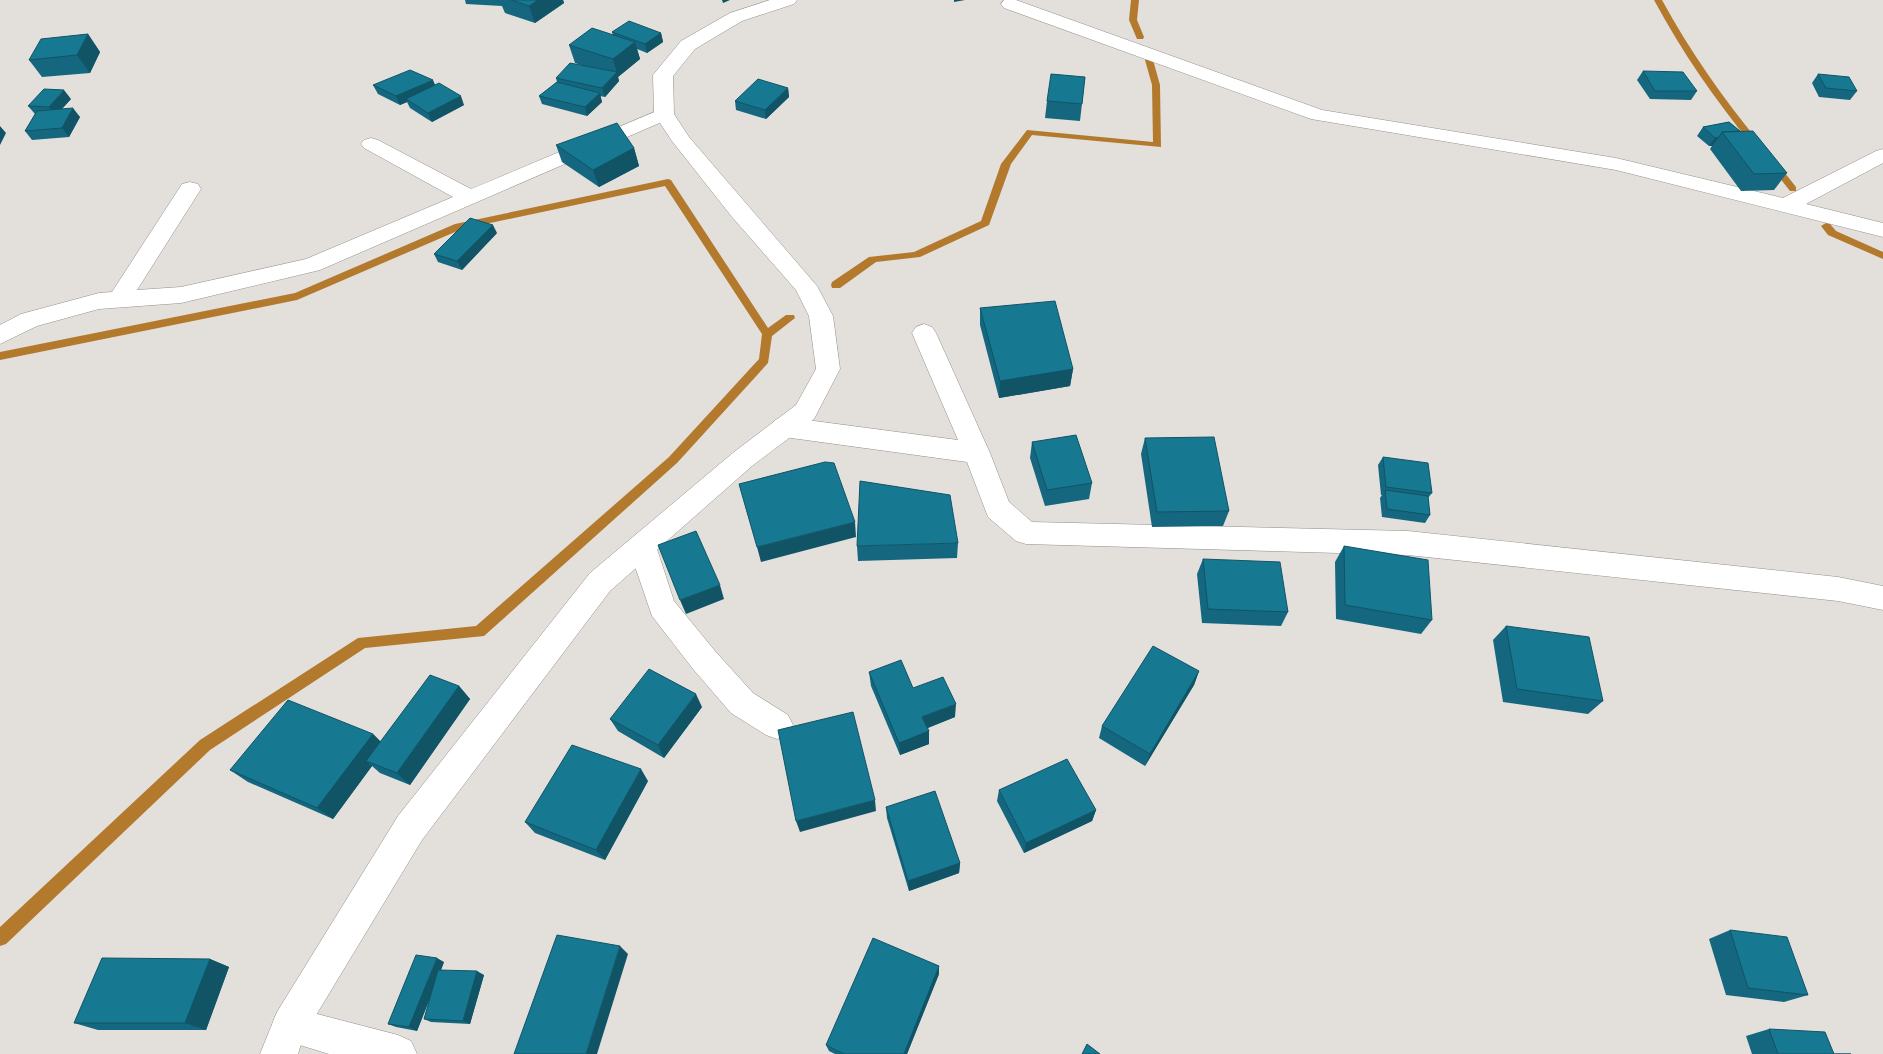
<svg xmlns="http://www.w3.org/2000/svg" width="1883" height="1054" font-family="'DM Sans',sans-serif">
<rect width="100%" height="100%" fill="#e3dfdb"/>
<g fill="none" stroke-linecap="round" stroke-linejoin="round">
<path fill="#b3792d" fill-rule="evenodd" d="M1131,0H1139L1137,20L1144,37L1143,39H1137L1129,20Z
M1654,0H1662C1690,51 1722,97 1759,142V146H1753C1715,100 1682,52 1654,0Z
M1149,57L1153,60L1160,85L1161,147L1032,135L1011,164L989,225L920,257L876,262L840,288H832L831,285L832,282L869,257L914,252L981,221L1001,164L1027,130L1153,142L1152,85L1145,60Z
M1774,162L1777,163L1796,187V191H1790L1771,167V163Z
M668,179L671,180L768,328L786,315H794L795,318L772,336L768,363L677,463L484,636L365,648L210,750L6,944L0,946V927L200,740L358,638L476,626L669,457L759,359L762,334L665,186L462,229L297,300L0,360V352L295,293L455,224Z
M1826,223L1830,224L1836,231L1883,252V259L1828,235L1821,226Z"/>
<g stroke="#94908c" stroke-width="1">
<path id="minor" d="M1004,0H1016L1322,110L1616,158L1783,198L1876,151L1883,149V163L1806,204L1883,223V237L1616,170L1311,119L1004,8L1001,4Z
M664,108L671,110L674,114L671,118L320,270L181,303L99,309L37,326L0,344V325L21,314L99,293L112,292L182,184L190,182L198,184L201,189L137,290L181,287L306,259L453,197L364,148L361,144L364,140L371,138L378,140L471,189Z
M924,324L932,327L936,333L990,453L1009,502L1032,522L1408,531L1838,577L1883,586V610L1838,601L1408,555L1026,544L1016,541L988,517L967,462L784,437L775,434L771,427L775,420L784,417L958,440L912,333L916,327Z
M642,534L652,538L656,546L674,601L715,651L753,693L788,715L793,725L788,735L777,739L766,735L731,713L693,669L652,616L628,546L632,538Z
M290,1007L398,1035L411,1041L417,1054H329L277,1038L272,1025L277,1012Z"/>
</g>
<g stroke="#94908c" stroke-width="1">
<path id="major" d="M770,0H797L794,4L742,21L695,49L673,76L674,114L689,137L817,286L833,316L840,369L814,419L752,466L610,591L422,840L304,1035L298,1054H260L277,1012L398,816L590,573L734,452L796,405L816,369L809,316L796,290L732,217L672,141L654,114L653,75L681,41L730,13Z"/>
</g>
<use href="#minor" fill="#fff" fill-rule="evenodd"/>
<use href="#major" fill="#fff" fill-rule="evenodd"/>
</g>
<path fill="#14677e" d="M465,0H563L564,3L535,23L505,13L502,6L466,4Z
M612,32L661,33L663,42L647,53L637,49L640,59L618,77L619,81L605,97L600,96L602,102L587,116L542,104L539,96L557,82L556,78L584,66L575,63L569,45L613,35Z
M88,34L100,52L90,73L42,77L29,60Z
M1643,71L1697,91L1691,100L1650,99L1637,80Z
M1818,74L1857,91L1850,100L1819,97L1812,83Z
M1085,77L1080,121L1045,118L1047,101Z
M373,85H435L464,105L432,122L410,108L407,102L400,105L378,94Z
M788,88L789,97L766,119L736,110L735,101Z
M71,99L62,109L80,117L69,137L32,140L25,131L35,114L28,106Z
M1729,122L1787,173L1774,190L1741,191L1710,149L1712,146H1709L1697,136L1703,127Z
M556,145L634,148L639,166L599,187L562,162Z
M497,233L462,270L438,262L434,254Z
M980,308L1073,369L1070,386L999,398L980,325Z
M1145,438L1229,511L1223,526L1152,527L1141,454Z
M1032,442L1092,483L1089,499L1045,506L1030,458Z
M1383,457L1432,493L1428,498L1430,515L1425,523L1382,517L1380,498L1382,495H1381L1378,465Z
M958,543L957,558L858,561L857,546Z
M1344,546L1432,620L1421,634L1336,619L1335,562Z
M1203,559L1288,612L1281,626L1202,623L1197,574Z
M1506,626L1603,701L1588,714L1503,702L1493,640Z
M1199,671L1194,685L1145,766L1099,738L1102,726Z
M869,672L913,688L955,717L927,728L929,731V744L900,755L871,686Z
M459,686L470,699L410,785L380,773L372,766L333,819L248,782L230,770L373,734L381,742Z
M702,707L664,758L618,731L610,719Z
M648,781L605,860L535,833L525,822Z
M999,790L1096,810L1092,821L1024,853L997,801Z
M886,807L960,863L959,873L909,891L887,818Z
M1730,930L1808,995L1784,1002L1726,995L1709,939Z
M210,959L229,967L206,1030H98L74,1023Z
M444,962L441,970L484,975L470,1024L431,1022L424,1019L431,996L417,1031L396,1027L388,1024Z
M939,974L907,1054H835L829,1051L826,1045Z
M1769,1029L1834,1054H1851H1752L1746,1036Z"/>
<path fill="#105466" d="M538,0H563L564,3L535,23L529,6Z
M722,0H730L723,3Z
M954,0H965L954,2Z
M661,33L663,42L647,53L645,44Z
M88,34L100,52L90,73L77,55Z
M635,42L640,59L618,77L619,81L605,97L602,88L617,73L613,59Z
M433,80L437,89L406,99L407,102L400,105L396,96Z
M788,88L789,97L766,119L765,110Z
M64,90L71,99L56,115L49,107Z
M600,93L602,102L587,116L585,107Z
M461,96L464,105L432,122L428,113Z
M73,108L80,117L69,137L62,128Z
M0,126L6,133L0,145Z
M1719,137L1712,146H1709L1715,138Z
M634,148L639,166L599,187L593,170Z
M493,225L497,233L462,270L457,261Z
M1073,369L1070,386L999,398L1000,381Z
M855,522L856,537L761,562L757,547Z
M720,585L724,599L686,614L680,600Z
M1199,671L1194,685L1145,766L1150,754Z
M459,686L470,699L410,785L397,773Z
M696,694L702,707L664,758L658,745Z
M956,704L955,717L923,730L922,717Z
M929,731V744L900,755L899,743Z
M373,734L386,747L366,761L372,766L333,819L317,808Z
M641,769L648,781L605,860L596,850Z
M875,800L876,811L800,832L796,821Z
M1096,810L1092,821L1024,853L1026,843Z
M960,863L959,873L909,891L908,881Z
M620,946L628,954L597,1054H586Z
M437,958L444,962L417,1031L409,1027Z
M210,959L229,967L206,1030L185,1023Z
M939,966V974L907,1054H904Z
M477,971L484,975L470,1024L463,1021Z"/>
<path fill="#177892" stroke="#105466" d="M511,0H538L529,6Z
M629,21L661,33L645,44L612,32Z
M592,28L635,42L613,59L569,45Z
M88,34L77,55L29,60L41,39Z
M570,63L617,72L602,88L556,78Z
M410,70L433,80L396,96L373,85Z
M1643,71L1683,72L1697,91H1655Z
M1051,74L1085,77L1082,104L1047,101Z
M1818,74L1849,77L1857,91L1826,88Z
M758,79L788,88L765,110L735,101Z
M557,82L600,93L585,107L539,96Z
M439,83L461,96L428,113L406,99Z
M44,89L64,90L49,107L28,106Z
M73,108L62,128L25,131L37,111Z
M1729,122L1740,131L1722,132L1719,137L1715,138L1703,127Z
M617,123L634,148L593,170L556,145Z
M1753,131L1787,173L1754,174L1722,132Z
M470,218L493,225L457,261L434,254Z
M1055,301L1073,369L1000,381L980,308Z
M1076,435L1092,483L1047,490L1032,442Z
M1214,437L1229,511L1157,512L1145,438Z
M1383,457L1428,463L1432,493L1386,487Z
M825,462L834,463L855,522L757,547L739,484Z
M860,481L950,495L958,543L857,546Z
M1385,490L1428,496L1430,515L1387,509Z
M696,531L720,585L680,600L658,545Z
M1344,546L1428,560L1432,620L1345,605Z
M1203,559L1280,562L1288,612L1208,609Z
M1506,626L1589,637L1603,701L1517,689Z
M1153,646L1199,671L1150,754L1102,726Z
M901,660L913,688L943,677L956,704L922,717L929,731L899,743L869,672Z
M649,669L696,694L658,745L610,719Z
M430,675L459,686L397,773L366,761Z
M288,700L373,734L317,808L230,770Z
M853,712L875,800L796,821L778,730Z
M572,745L641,769L596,850L525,822Z
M1067,759L1096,810L1026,843L999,790Z
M935,791L960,863L908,881L886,807Z
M1730,930L1787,937L1808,995L1748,988Z
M557,935L620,946L586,1054H514Z
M873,938L939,966L904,1054H844L826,1045Z
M416,955L437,958L409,1027L388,1024Z
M102,958L210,959L185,1023H74Z
M438,970L477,971L463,1021L424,1019Z
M1769,1029L1825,1032L1834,1054H1851H1778Z
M1087,1044L1100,1054H1082Z"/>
</svg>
